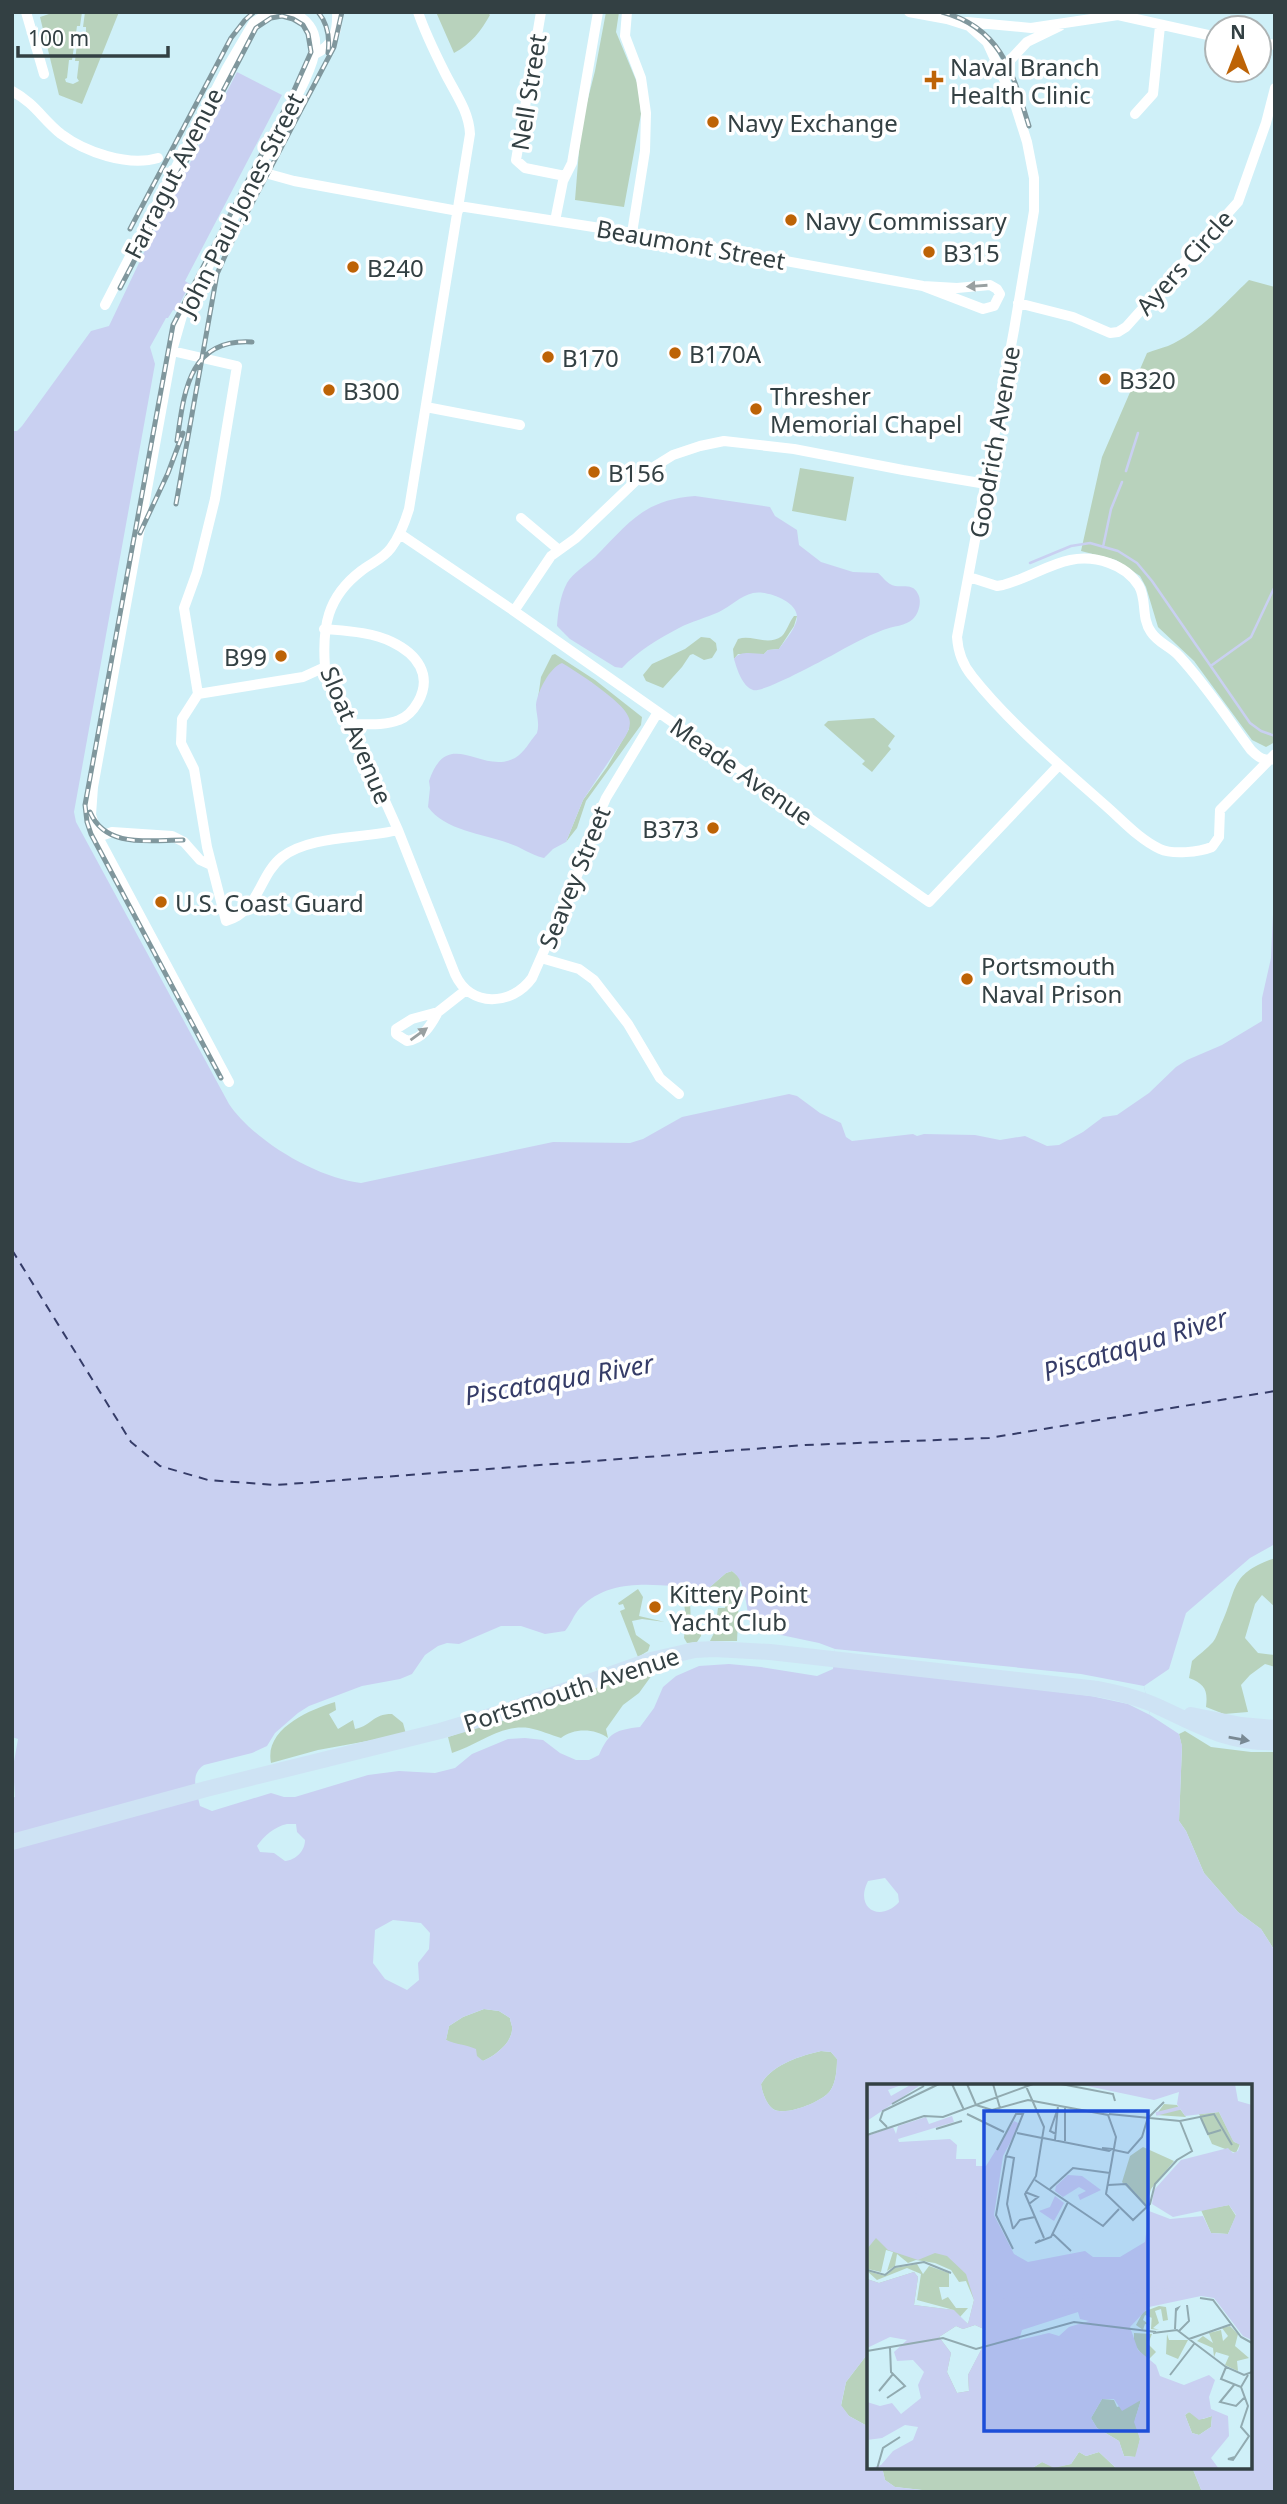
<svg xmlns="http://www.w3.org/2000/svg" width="1287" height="2504" font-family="'Noto Sans',sans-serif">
<rect width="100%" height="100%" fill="#cff0f8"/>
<path fill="#b8d2bc" d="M55,12H82L80,26H77L72,60H69L67,78L65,79L66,82L73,84L79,81L77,78L79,61H75L78,35L86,36V27H83L85,12H119L82,104L59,95L40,17Z
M436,12H487L490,15C481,31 471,44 454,53Z
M606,12H619L616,32L638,85L641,114L624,207L575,200L581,126L595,71Z
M1249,280L1275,287V742L1266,747L1252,740L1194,661L1158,627L1146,587L1140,576L1116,560L1081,551L1102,457L1147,353C1154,350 1162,348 1168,346C1200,332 1225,303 1249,280Z
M800,468L854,477L846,521L792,511Z
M794,616H797L794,626L779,649L768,650L764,654H738L734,659L733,649L738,639C753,634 767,647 782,636C787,631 789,622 794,616Z
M701,637L710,638L716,643L717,650L712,658L704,660L693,654L690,655L682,667L663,688L646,681L643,675L652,664L685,649Z
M555,654L595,680L642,717L641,725L586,801L577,828L566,842L583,800L607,767L629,729L591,682L549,676L538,698L541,677L552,655Z
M874,718L895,736L888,746L891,749L872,772L862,764L865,761L824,725L828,721Z
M1275,1558V1607L1262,1595L1255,1604L1245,1638L1258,1653L1275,1655V1667L1265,1664L1250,1675L1241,1685L1248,1712L1224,1714L1206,1707C1208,1690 1205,1684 1189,1678L1192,1661C1198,1655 1207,1649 1213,1642C1216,1638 1218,1632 1220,1627C1238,1590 1228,1574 1275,1558Z
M732,1571L740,1578L737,1641H710L715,1631L718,1608H725L724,1589L714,1590V1599L712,1595H705L704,1599L690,1601L691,1625H702L701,1636L697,1642L687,1643L684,1638L686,1616L683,1599L703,1593L726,1573Z
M638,1589L643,1597L639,1616L665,1622L642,1619L632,1621L636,1635L650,1645L648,1651L638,1657L620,1611L625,1609L623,1604L619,1605L618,1603Z
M663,1665L652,1675L639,1693L623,1705L606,1729L608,1738C595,1728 573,1728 561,1738C551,1735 540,1730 529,1728C500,1724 478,1745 452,1753L448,1737Z
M335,1702L336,1710L329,1714L338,1729L353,1720L355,1729C373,1725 372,1714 392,1714L403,1723L406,1734L318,1750L271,1763C264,1729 309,1710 335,1702Z
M1185,1731L1211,1747L1251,1752H1275V1951L1261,1929L1238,1912L1204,1873L1186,1831L1179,1821L1182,1747L1179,1734Z
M484,2009L499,2011L510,2018C510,2022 513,2026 512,2030C511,2044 494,2056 483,2061L446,2040L449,2026L463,2017Z
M821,2051L831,2052L837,2059C837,2069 836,2083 830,2091C822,2102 785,2117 773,2109C766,2104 762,2092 761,2084C773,2064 800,2056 821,2051Z
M869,2352V2427L849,2416L841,2406L846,2382Z
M882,2467H1192L1202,2492H940L895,2487L885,2480Z"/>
<path fill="#c9d0f1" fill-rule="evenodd" d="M237,72L282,95L185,281L190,284L176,311L173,310L168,318H166L150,347L155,364L74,812L76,822L229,1104C254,1141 317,1178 361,1183L553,1142L630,1143L643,1139L682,1117L789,1094L797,1096L820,1113L841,1123L846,1137L852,1141L913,1134L917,1136L924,1134L975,1135L1000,1140L1025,1136L1047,1146L1059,1145L1083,1132L1103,1117L1117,1115L1149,1093L1176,1067L1187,1060L1222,1045L1262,1021V998L1271,958L1275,870V1544L1250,1558L1186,1613L1169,1669L1144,1686L1150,1715L1179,1734L1182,1746L1179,1821L1186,1831L1204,1873L1238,1912L1261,1929L1275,1951V2492H1202L1192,2467H1250V2086H869V2352L846,2382L841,2405L849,2416L869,2427V2467H882L885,2480L895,2487L940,2492H12V1798L15,1797L13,1767L18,1739L12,1737L14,1717L12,1714V431H17L22,426L91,331L109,326L148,244ZM732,1571C748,1582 745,1612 752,1629L819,1643L835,1649L833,1669L817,1676L761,1667L729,1664L699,1666L676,1676L663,1687L654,1708L640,1727C616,1730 609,1732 599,1755L589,1760H576L560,1753L543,1740L525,1738L508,1739L472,1754L455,1768L435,1773L399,1771L368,1775L295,1797H284L271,1793L212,1811L200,1806C197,1791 189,1775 204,1765L252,1753L267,1746L275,1733L298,1713L309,1706L362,1686L400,1679L412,1674L425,1655L438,1646L447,1643L459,1644L501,1626H521L545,1634L565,1631C571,1624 574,1614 580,1608C615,1572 667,1589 710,1587L726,1573ZM287,1824H296L297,1832L305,1840C305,1851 296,1860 285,1861L274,1853L260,1852L257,1846C265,1835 274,1827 287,1824ZM885,1878L898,1894L899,1902C880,1923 854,1908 868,1881ZM393,1920L421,1923L430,1933L429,1949L418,1963L419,1980L407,1990L385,1979L373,1963L375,1930ZM484,2009L499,2011L510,2018C510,2022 513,2026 512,2030C511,2044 494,2056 483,2061L477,2056L476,2049C465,2044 457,2045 446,2040L449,2026L463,2017ZM821,2051L831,2052L837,2059C837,2069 836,2083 830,2091C822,2102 784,2117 773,2109C766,2104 762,2091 761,2084C773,2064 800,2056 821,2051Z
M695,496L770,507L775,516L797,530L799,545L821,562L853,572L878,573C882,576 886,582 890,584C899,590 912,581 918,594C922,601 919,613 913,619C906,626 893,626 883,630C865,637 848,646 831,656C819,662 763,693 753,690C742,686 737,669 734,659C740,650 754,654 764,654L768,650L779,649C784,642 798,626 797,616C796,600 765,590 753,593C740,596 731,606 719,612C706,618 692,621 679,628C658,639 638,651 622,668L615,667L570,639L557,626C558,612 560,596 567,583C573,573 586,565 595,557C629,523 643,500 695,496Z
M562,663C576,671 623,702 628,716C632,723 629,730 625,737L583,800L566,842L553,849L544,858C531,855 521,847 508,843C483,834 444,830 428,807L430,788L429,781C448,725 481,776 515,758C524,753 530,741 537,733C540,723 536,714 536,705C537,692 550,667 562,663Z"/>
<path fill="#cff0f8" d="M835,1649L1081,1674L1144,1686L1150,1715L1128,1704L1091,1696L834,1664Z"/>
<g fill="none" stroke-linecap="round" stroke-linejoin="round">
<path stroke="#c9d0f1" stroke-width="2.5" d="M1126,471L1138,433
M1103,547L1111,509L1122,482
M1030,563L1071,546L1090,543L1118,551L1137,563L1152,581L1250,723L1261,731L1275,736
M1212,665L1251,637L1275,586"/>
<path stroke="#353c68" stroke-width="2" stroke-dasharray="9 7" stroke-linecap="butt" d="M12,1250L131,1442L160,1466L208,1480L276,1485L805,1445L989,1438L1275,1391"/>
<path stroke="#fff" stroke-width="10" d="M26,12L44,74
M290,12C306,18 317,30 315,48C314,68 291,107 281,126C248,189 216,253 182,316L172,351L237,366L215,499L197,572L184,608L198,694L182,719L181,743L194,769L207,847L226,921C260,911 258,876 282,857C310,835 364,839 398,830
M418,12C425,33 435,53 445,73C455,93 469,111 470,134L409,509C405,522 400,536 391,548C383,559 371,563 361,571C327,597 322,627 325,667L398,830L455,974C470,1008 512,1006 532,978L579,871L590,835L606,798L658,712
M541,12L516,160L525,168L565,176
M627,12L625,36L641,78L646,113L645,151L632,233
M909,12L947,19L969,26L987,42L1014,101L1027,142L1034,178V211L1014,330L957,637C958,652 962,664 972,676C1010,724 1060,765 1106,806C1122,820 1140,840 1160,849C1173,855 1199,852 1212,847L1219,837L1220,810L1275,754
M967,22L1031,28L1118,15L1217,37
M1259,42L1275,45
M315,54C333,45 338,33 337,12
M1001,70L1027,42L1060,26
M12,91C36,104 42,119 61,134C85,152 128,167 158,158
M1135,114L1153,94L1160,26
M258,171L294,181L458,211
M459,206L632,233L923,286L957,288L990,285L997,289L1000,294L994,306L983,309L923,286
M555,221L563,181L572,163L598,12
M1018,303L1073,317L1110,333L1118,332L1126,327L1238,202L1266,123L1275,88
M105,305L227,68L254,22L272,12
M172,351L93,787L91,815L98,837L229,1082
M426,407L520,425
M521,518L559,550
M400,534L514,611L929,902L1059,765
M969,577L997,586L1003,585C1041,575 1067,548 1109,563C1121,567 1132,575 1139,586C1147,600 1141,618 1151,632C1158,643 1171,647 1179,656C1206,685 1228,719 1251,750C1258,757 1264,762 1275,759
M514,611L551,556L576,538L644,473L673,455L700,446L724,441L794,449L903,470L986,484
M324,629C347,631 372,632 392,642C417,654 433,675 418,702C414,709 407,717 399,720C385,726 366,724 351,724
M198,694L303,677L325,667
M98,837L112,832L172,836L184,842L200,860L211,865
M541,958L579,969L594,980L628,1024L660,1078L679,1094
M438,1012C431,1025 423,1039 407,1041L396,1034V1029L412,1019L438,1012L466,990"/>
<path stroke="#cee3f4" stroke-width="16" d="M1191,1715L1241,1725L1275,1728
M12,1842L206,1789L440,1731L504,1712L651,1660L695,1650L714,1649L770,1652L1098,1689C1119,1693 1141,1698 1161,1708C1200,1726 1229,1744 1275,1742"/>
<g stroke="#80979d" stroke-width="5">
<path id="rail" d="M318,12C328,24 330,38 328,53
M942,12C1002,28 1013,74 1029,126
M130,229L231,38L245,20L254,12
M120,288L256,28L271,18L282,16L293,19L303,25L308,34L311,52L291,97L173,325L85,805L87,822L91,834L221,1078
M177,441C184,393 188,338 252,342
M176,504L217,274L229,247L334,47L342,12
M140,533L168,473L183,433
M90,812C106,849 150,840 183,840"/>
</g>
<use href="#rail" stroke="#fff" stroke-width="2.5" stroke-dasharray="8" stroke-linecap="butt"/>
</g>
<defs><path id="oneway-solid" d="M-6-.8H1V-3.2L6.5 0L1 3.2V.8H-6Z" transform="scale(1.75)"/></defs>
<g fill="#99a0a1">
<use href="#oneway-solid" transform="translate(977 286) rotate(176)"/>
<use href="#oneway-solid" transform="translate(419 1034) rotate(-36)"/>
</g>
<use fill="#798993" href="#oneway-solid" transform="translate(1239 1739) rotate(10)"/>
<g fill="#bd6306" stroke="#fff" stroke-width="2.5">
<path d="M930.5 69.5h7v7h7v7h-7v7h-7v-7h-7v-7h7z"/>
<circle cx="713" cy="122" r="7"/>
<circle cx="791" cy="220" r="7"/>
<circle cx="929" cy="252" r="7"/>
<circle cx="353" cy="267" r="7"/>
<circle cx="675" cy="353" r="7"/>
<circle cx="548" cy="357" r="7"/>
<circle cx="1105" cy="379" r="7"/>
<circle cx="329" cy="390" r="7"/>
<circle cx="756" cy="409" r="7"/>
<circle cx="594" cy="472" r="7"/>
<circle cx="281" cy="656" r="7"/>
<circle cx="713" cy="828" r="7"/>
<circle cx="161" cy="902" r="7"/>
<circle cx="967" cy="979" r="7"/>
<circle cx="655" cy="1607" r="7"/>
</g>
<g text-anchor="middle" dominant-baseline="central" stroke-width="7" stroke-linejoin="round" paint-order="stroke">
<g font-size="24" fill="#334043" stroke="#fff" text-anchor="start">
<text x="950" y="66">Naval Branch<tspan x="950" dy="28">Health Clinic</tspan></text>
<text x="727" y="122">Navy Exchange</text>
<text x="805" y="220">Navy Commissary</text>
<text x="943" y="252">B315</text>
<text x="367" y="267">B240</text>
<text x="689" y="353">B170A</text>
<text x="562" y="357">B170</text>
<text x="1119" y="379">B320</text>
<text x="343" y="390">B300</text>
<text x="770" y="395">Thresher<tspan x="770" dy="28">Memorial Chapel</tspan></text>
<text x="608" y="472">B156</text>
<text x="267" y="656" text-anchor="end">B99</text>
<text x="699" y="828" text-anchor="end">B373</text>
<text x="175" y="902">U.S. Coast Guard</text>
<text x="981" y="965">Portsmouth<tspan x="981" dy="28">Naval Prison</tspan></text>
<text x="669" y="1593">Kittery Point<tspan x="669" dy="28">Yacht Club</tspan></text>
</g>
<g font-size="24" fill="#334043" stroke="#fff">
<text transform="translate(528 92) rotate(-81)">Nell Street</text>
<text transform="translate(173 173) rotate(-63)">Farragut Avenue</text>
<text transform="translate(240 204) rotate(-63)">John Paul Jones Street</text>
<text transform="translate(691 244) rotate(10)">Beaumont Street</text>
<text transform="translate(1184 262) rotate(-48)">Ayers Circle</text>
<text transform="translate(994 442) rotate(-80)">Goodrich Avenue</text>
<text transform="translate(357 735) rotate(67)">Sloat Avenue</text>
<text transform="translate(742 771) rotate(35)">Meade Avenue</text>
<text transform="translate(574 877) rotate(-68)">Seavey Street</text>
<text transform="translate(571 1689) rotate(-18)">Portsmouth Avenue</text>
</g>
<g font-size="26" font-style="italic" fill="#353c68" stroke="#fff">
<text transform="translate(1135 1344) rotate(-17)">Piscataqua River</text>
<text transform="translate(559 1379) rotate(-10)">Piscataqua River</text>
</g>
</g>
<g transform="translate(867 2084)">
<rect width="385" height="385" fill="#cff0f8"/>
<path d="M297,20L310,21L319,33L289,31ZM352,28L367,58L373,60L369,69L345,60L332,30ZM276,63L307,77L284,105L279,123L255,98L263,72ZM362,121L369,132L361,150L344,149L334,126ZM0,141L90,175L99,187L119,246L108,241L96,245L89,242L72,253L84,269L80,288L90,309L102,307L101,291L119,257V300L89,315L0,195L12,199L47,188L51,193L47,221L87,226L50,216L54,190L40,184L10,196L0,187L18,192L28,184L50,180L56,190L62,182L82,189V203H72L75,216L81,213L89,224H101L93,233L101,240L107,216L99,197L92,198L84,186L68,179L49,176L41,179L30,170L28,182L20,187L26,168L19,166L14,188L1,185ZM292,222L299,223L301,236L296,237L294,225L288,227L292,239L286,244L292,246L284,245L285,229V234L278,231L276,236L283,241L278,240L276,246L269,241L276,228ZM363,242L371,250L368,262L382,274L370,277L371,287L358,281L362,272L349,268L347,273L346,264L330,257L336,252L346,259L342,249L354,246L356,257L361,252L355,244ZM267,249L285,250L281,260L289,268L280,277L267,260ZM300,250L302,256H321L311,275L299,270ZM235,315L247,316L250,323L274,316L268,336L273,355L269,373L257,372L252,357L230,344L224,334ZM322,328L336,335L345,332L344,343L332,351L325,349L318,331ZM212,368L219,372L232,368L250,385H164L175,378L188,383L204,380Z" fill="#b8d2bc"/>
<path d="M0,0H37L21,6L24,12L45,0L52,2L0,37ZM211,0H368L371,17L385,21V256L376,252L347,214L334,212L282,223L263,243L271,266L289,281L293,292L317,301L342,291L348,296L342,313L344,325L361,332L362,352L344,374L352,385H250L232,368L219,372L212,368L204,380L187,384L175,378L164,385H0L14,381L26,367L46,356L51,343L38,341L15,354L0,356V318L13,322L25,319L34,330L54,314L51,301L57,288L46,276L30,277L27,268L40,256L23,253L0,264V195L12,199L47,188L51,193L47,221L87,226L101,240L107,216L99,190L80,172L68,169L51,176L21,166L9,154L0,165V52L26,43L29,50L31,42L59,33L62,40L85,32L87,38L31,55L32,58L83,55L90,61L89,75H109V82H119L147,37L153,40L136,72L127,131L147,170L161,178L218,167L226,173H253L278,158L282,127L303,135L336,132L344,149L361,150L369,131L362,121L306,133L285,120L287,106L314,76L361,64L366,69L371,67L373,61L366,57L352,28L318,32L310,20L312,8L287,16ZM211,228L213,235L222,237L202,243L192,252L182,249L152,256L155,246ZM108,241L119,246V256L101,291L102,307L90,309L80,288L84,269L72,253L89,242L96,245ZM235,315H247L255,327L274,316L267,338L273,355L268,373L257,372L252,357L230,344L224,334ZM322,328L332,336L345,332L344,343L332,351L325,349L318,331ZM201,91L215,92L234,106L213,116L211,111L219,107L212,103L196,113L188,107L189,102ZM188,112L197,119L187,137L172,127L183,123Z" fill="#c9d0f1" fill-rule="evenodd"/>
<path fill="none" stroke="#c9d0f1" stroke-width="3.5" d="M289,30L313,24M0,97L46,110L71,124L107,168L134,211L144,216L243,211L385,190"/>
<path fill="none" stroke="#91aab0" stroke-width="2" d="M85,0L97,26M100,0L109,21M126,0L133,24M158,0L177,43L169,92L158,110L177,154M194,0L246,10L248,17M25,20L57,2M109,21L125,26L161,16L241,31L249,53L239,110L266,136L283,120L288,100L310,76L325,67L313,37M100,30L137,48M242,30L313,37L347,30L365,61M333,32L341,50L354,46M282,33L297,18M20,43L13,36L16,27L72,0M69,45L95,37M150,49L175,54M189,50L183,47L191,24M0,51L57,32L76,33L166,0M176,54L242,67L245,65L235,64M188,56L191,21M198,57V23M130,66L149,30H156L139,72L147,74L140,120L146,145M247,66L261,69L275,53L281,33M139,72L129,131L146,165M168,96L236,142L252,125M241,101L259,100L281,124M183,105L206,84L243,89M158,108L171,113L162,120M146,145L153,136L168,133M186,150L204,167M173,156L168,159L184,153L201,118M0,186L18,191L28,183L57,178L84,189M333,214L346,216L374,253L385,259M308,245L309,225L311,224L309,227M312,247L322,237L320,221M286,249L310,246L359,283L377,291L385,288M322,255L365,240M0,267L76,254L109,265L207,238L289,248M359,283L354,295L374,303M303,291L327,260M367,301L353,318L369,322L377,314M12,307L26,290M20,314L38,302L24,288L23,264M368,373L361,375L366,376L382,352L374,343L381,322L374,303L381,291M10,385L16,364L33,353"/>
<path fill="#1d4ed8" fill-opacity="0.15" stroke="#1d4ed8" stroke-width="3.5" d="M117,27H281V347H117Z"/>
<rect width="385" height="385" fill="none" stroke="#334043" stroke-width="3.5"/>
</g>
<rect width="1287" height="2504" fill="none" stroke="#334043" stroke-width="28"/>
<g transform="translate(1238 49)"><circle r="33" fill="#ffffff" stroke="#adb3b4" stroke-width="2"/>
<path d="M0-5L12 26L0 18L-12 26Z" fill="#bd6306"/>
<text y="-10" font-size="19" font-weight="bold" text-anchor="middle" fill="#334043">N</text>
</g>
<path d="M18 46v10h150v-10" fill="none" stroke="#334043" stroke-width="3.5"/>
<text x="28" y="46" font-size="21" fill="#334043" stroke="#ffffff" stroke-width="5" paint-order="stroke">100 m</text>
</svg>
